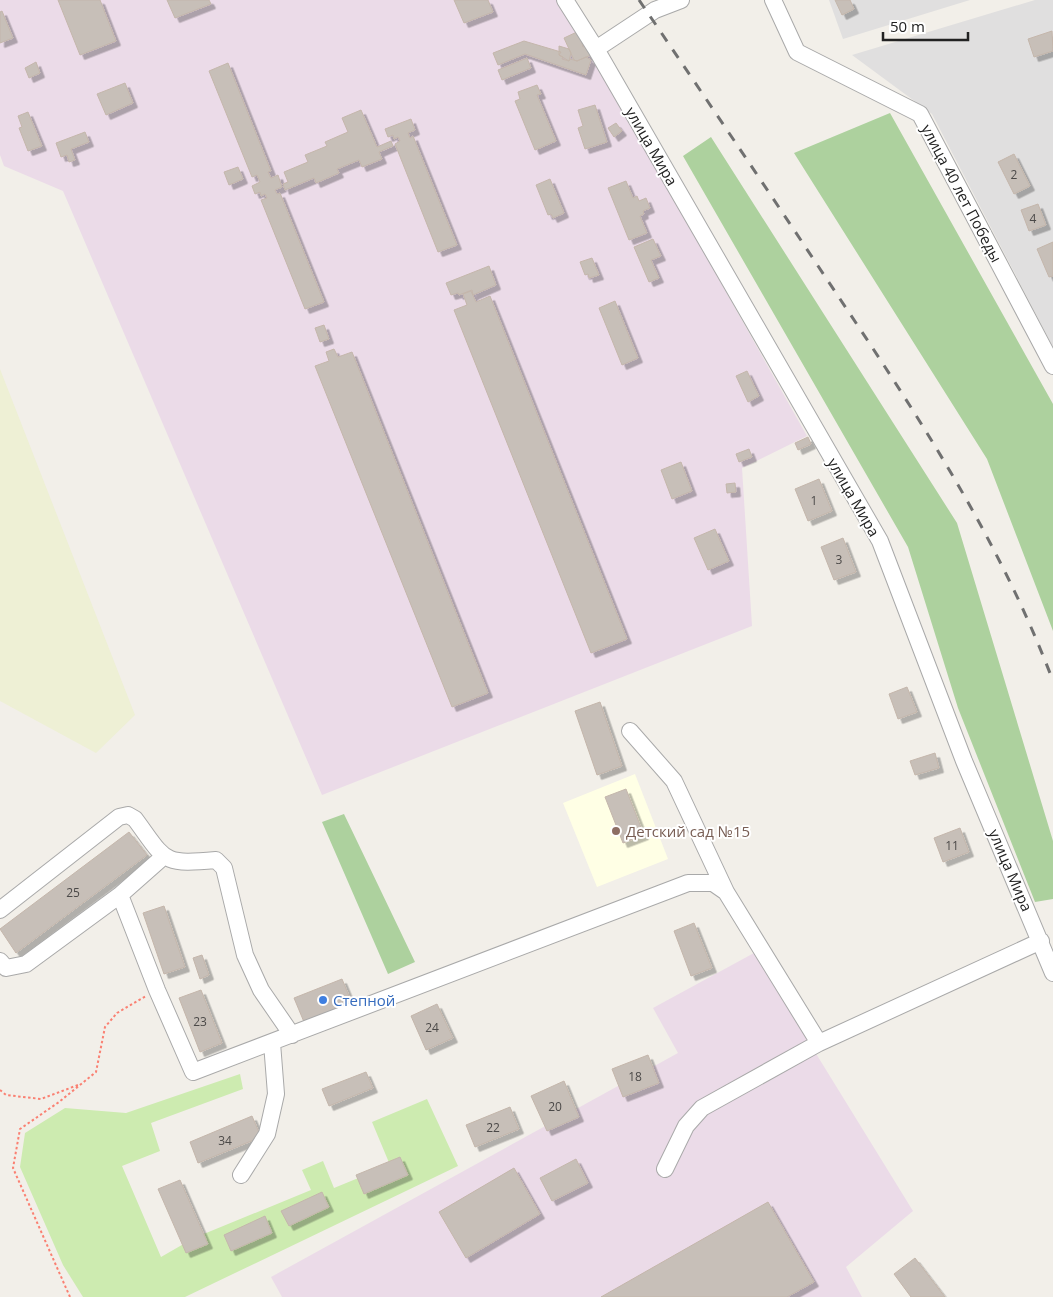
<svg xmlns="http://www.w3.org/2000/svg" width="1053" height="1297" font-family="'Open Sans',sans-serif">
<defs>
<filter id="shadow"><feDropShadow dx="4.5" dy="4.5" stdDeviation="0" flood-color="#0004"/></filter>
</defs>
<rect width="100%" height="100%" fill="#f2efe9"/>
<path fill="#e0dfdf" d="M829,0H970L843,39Z
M1035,0H1053V347L932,114L852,55Z"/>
<path fill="#ebdbe8" d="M0,0H562L807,436L742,468L752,626L322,795L63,191L4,166L0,155Z
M754,953L913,1211L846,1267L862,1297H282L271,1277L678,1053L653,1008Z"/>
<path fill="#ffffe5" d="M635,774L668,859L597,887L563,803Z"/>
<path fill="#eef0d5" d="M0,369L135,715L96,753L0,701Z"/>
<path fill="#cdebb0" d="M240,1074L243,1089L151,1123L160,1151L122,1166L161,1257L194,1238L311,1190L302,1170L323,1161L334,1188L390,1165L372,1122L427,1099L458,1166L185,1297H83L63,1265L20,1167L25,1133L65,1108L126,1113Z"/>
<path fill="#add19e" d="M890,113L1053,404V631L987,459L794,153Z
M711,137L957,523L1053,841V899L1035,902L958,708L908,547L683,156Z
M344,814L415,962L388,974L322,822Z"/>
<path fill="#c7bfb8" stroke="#c4b6ab" filter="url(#shadow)" d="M58,0H100L116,41L80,55Z
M167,0H209L211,4L175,18Z
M454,0H488L493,12L464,23Z
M835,0H850L854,9L842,15Z
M2,11L13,38L0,43V12Z
M579,31L583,47L586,46L591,55L577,61L574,60L564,38Z
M1052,31L1053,51L1034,57L1028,39Z
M524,41L561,52L559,55L563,57L562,59L569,61L570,59L577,61L586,57L591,60L586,75L525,54L498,65L493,53Z
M559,46L569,49L571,53L569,61L559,55Z
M527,58L531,68L502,80L498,70Z
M36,62L40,73L29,78L25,68Z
M228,63L271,171L268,172L271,178L278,175L282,187L275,190L277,194L280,193L324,302L305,309L261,200L267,198L265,194L261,196L260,192L255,194L252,186L260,182L257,175L252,177L209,71Z
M125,83L133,103L106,115L97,94Z
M537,85L541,94L537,95L556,141L535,150L515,101L520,99L518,92Z
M595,105L607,142L585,149L578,128L583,126L578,110Z
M361,110L377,147L391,141L393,146L379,152L382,159L362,167L359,160L337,169L339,173L316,183L314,178L285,190L283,184L288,182L284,172L308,162L305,155L327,146L325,142L348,132L342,118Z
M28,112L42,146L28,151L19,128L22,127L18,116Z
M411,119L415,130L408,133L410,138L413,136L457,245L438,252L395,144L400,141L398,137L394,139L393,135L388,137L385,129Z
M616,123L622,131L614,137L608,128Z
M85,132L89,142L71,149L75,160L69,162L67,155L61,157L56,143Z
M1014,154L1030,186L1014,194L998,162Z
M238,167L243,179L229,185L224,172Z
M550,179L564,213L553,218L551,214L548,215L536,185Z
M626,181L633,198L637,196L639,201L646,198L650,208L643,211L644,214L640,216L647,233L629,240L608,188Z
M1038,204L1046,225L1029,231L1021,210Z
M653,239L661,256L651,260L659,278L649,282L634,247Z
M1053,242V276L1049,277L1037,249Z
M592,258L599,275L589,278L588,274L585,275L580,262Z
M489,266L496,285L473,295L472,290L459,295L458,293L451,295L446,283Z
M471,291L476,302L490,296L627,639L591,653L454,310L467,305L463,294Z
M615,301L638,358L622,365L599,308Z
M324,325L329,339L320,342L315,328Z
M334,349L338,357L352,352L488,693L452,707L315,366L329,361L326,352Z
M747,371L759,396L748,402L736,376Z
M808,437L811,444L798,450L795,443Z
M749,449L752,457L739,462L736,454Z
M681,462L692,491L672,499L661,470Z
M819,479L832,511L808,521L795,489Z
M735,483L736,492L727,493L726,484Z
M715,529L729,561L708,570L694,538Z
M843,538L856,572L834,580L821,547Z
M907,687L917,712L898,719L889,694Z
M600,702L622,766L597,775L575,711Z
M935,753L939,768L915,775L910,761Z
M626,789L644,835L623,843L605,797Z
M960,828L969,852L943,862L934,838Z
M129,832L147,855L16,953L0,929Z
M164,906L185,967L164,974L143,913Z
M694,923L712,968L691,976L674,931Z
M202,955L209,975L200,979L193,958Z
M342,979L352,1003L304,1022L294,998Z
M201,990L222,1043L200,1052L179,998Z
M437,1004L453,1038L426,1050L411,1016Z
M648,1055L659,1083L623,1097L612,1069Z
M366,1072L373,1088L329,1106L322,1089Z
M564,1081L579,1117L547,1131L531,1096Z
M510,1107L519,1129L475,1147L466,1125Z
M252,1116L261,1137L198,1163L190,1142Z
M400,1157L408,1175L364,1194L356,1175Z
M576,1159L588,1183L552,1201L540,1178Z
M514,1168L540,1214L466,1258L439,1212Z
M180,1180L208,1244L186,1253L158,1189Z
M322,1192L329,1207L289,1226L281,1211Z
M768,1202L814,1282L787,1297H601Z
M265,1216L272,1233L231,1251L224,1235Z
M915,1258L945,1297H911L894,1274Z"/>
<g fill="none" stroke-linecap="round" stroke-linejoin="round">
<g stroke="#a9a9a9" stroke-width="18">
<path id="minor" d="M565,0L596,49L880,541L964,761L1053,973
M773,0L797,52L920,114L1053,366
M596,49L655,10L681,0
M630,731L674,781L726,892
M120,895L157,990L193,1072L688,883H713L726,892L819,1043L1041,941
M0,910L119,817L128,815L135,819C166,861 161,865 216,860L224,868L245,955L261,990L292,1035
M0,961L6,968L26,964L120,895L163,857
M665,1169L686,1126L702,1108L819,1043
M241,1175L267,1134L276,1094L272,1043"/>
</g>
<path stroke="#fa8072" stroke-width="2" stroke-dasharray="2.5 2.5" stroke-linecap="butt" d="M0,1090L6,1095L41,1099L78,1085
M70,1297L13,1168L20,1129L59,1102L96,1072L105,1027L117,1013L146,996"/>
<use href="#minor" stroke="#fff" stroke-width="16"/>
<path stroke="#707070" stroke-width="3" stroke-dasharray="10 10" stroke-linecap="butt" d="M639,0C705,97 771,195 836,293C919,417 1000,541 1053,681"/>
</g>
<circle fill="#8d6e63" stroke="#fff" stroke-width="2" cx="616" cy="831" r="5"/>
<circle fill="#3f7fe0" stroke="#fff" stroke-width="2" cx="323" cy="1000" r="5"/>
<g text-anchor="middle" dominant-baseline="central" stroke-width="4" stroke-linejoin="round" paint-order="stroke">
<g font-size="12" fill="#4b4948">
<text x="1014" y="174">2</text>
<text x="1033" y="218">4</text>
<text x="814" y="500">1</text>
<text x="839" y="559">3</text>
<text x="952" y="845">11</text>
<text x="73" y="892">25</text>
<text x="200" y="1021">23</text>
<text x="432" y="1027">24</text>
<text x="635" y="1076">18</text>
<text x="555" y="1106">20</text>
<text x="493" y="1127">22</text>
<text x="225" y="1140">34</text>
</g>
<g font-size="15" fill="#222" stroke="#fff">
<text transform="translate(652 146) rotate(60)">улица Мира</text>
<text transform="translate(962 193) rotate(62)">улица 40 лет Победы</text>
<text transform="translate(854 497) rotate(60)">улица Мира</text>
<text transform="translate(1011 870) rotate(67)">улица Мира</text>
</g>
<g font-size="15" fill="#785e54" stroke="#fff" text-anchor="start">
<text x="626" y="831">Детский сад №15</text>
</g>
<g font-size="15" fill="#366cbe" stroke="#fff" text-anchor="start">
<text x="333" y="1000">Степной</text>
</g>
</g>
<path d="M883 32v8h85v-8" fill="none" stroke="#222222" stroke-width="2.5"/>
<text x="890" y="32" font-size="15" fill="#222222" stroke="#ffffff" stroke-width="4" paint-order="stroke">50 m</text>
</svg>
